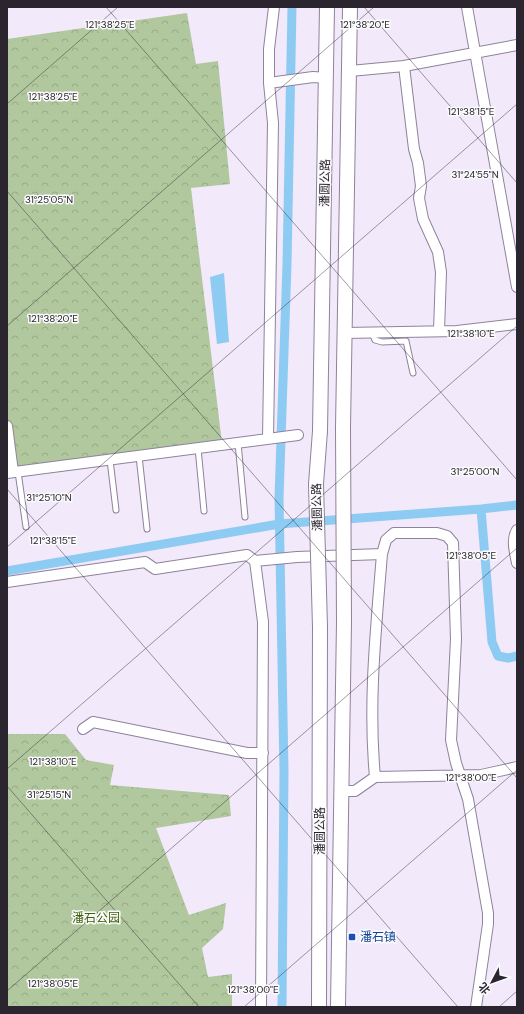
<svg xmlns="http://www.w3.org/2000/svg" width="524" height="1014" font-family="'DM Sans','Noto Sans SC',sans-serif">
<defs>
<pattern id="park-crowns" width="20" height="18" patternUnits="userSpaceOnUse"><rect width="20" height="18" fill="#b1c79e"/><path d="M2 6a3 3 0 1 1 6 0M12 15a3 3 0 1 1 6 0" fill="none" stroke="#98ab88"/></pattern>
</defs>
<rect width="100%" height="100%" fill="#f2e9fb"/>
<path fill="url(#park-crowns)" d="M187,13L196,64L218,61L230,184L191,188L222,443L7,472V39Z
M7,734H65L86,760L114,765L110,785L229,795L231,816L156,828L189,915L226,903L223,929L202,948L208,977L232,974V1007H7Z"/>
<path fill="#8ecbf3" d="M224,273L229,342L217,344L210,277Z"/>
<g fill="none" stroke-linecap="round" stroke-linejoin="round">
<path stroke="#8ecbf3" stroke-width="9" d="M481,509L492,642L498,656L508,658L517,656
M7,571L279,524L481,509L517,505
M282,1007L284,771L279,498L287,264L292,7"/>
<g stroke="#8f829c" stroke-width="7">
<path id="lane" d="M372,333L375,340L382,342L406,341L413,373
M238,443L245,517
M198,448L204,511
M139,456L147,529
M110,460L116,510
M18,472L26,527"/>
</g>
<g stroke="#8f829c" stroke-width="12">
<path id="street" d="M467,7L517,287
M404,66L414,149L418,163L421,186L419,198L423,219L438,252L441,272L439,331
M350,71L404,66L517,45
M269,83L313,77L327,78
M345,333L457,331L517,324
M7,426L13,472
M268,439L273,123L269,83V49L274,7
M7,473L298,435
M517,530C511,540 515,552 517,563
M382,554L386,540L394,533H437L447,536L453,543L456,639L451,740L456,763L468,799L488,913V924L476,1007
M255,561L297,557L382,554C376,629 368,703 375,777L355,791H342
M7,582L145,562L155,569L247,555L255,561L263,622L261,1007
M83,729L93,722L247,753H263
M375,777L481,775L517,767"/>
</g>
<g stroke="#8f829c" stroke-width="16">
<path id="secondary" d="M343,428L350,7
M320,431L327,7
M319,1007L320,627
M338,1007L344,622"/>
</g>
<use href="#lane" stroke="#fff" stroke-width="5"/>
<use href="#street" stroke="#fff" stroke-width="10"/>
<use href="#secondary" stroke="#fff" stroke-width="14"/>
<g stroke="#8f829c" stroke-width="16" stroke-linecap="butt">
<path id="secondary-bridge" d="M343,428L344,622
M320,431L316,484L320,627"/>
</g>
<use href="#secondary-bridge" stroke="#fff" stroke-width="14"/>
</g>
<path fill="none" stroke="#2b2530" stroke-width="1" stroke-opacity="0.45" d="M106,7L517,480M364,7L517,183M7,104L118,7M7,191L517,778M7,326L374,7M7,489L458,1007M7,547L517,104M7,769L517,326M7,786L199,1007M7,991L517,548M244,1007L517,770M499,1007L517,991"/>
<rect fill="#1a4fb4" stroke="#fbfbfb" stroke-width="1.5" x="348" y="933" width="8" height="8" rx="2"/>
<g text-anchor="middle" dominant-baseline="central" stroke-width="3" stroke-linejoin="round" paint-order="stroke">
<g font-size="12" fill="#2b2530" stroke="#fbfbfb">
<text transform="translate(325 183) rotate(-89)">潘圆公路</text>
<text transform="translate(317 507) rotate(-91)">潘圆公路</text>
<text transform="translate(320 831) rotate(-90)">潘圆公路</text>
</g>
<g font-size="12" fill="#3f610d" stroke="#fbfbfb">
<text x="96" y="918">潘石公园</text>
</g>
<g font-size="12" fill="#164399" stroke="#fbfbfb" text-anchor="start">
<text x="360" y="937">潘石镇</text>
</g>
</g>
<g font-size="10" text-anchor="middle" fill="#2b2530" stroke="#fbfbfb" stroke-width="3" stroke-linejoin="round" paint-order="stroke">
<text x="110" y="28">121°38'25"E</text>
<text x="365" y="28">121°38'20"E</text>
<text x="53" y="100">121°38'25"E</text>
<text x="471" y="115">121°38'15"E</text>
<text x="475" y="178">31°24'55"N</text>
<text x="49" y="203">31°25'05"N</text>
<text x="53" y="322">121°38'20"E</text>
<text x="471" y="337">121°38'10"E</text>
<text x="475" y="475">31°25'00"N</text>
<text x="49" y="501">31°25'10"N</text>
<text x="53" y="544">121°38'15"E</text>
<text x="471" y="559">121°38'05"E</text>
<text x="53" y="765">121°38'10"E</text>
<text x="471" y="781">121°38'00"E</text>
<text x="49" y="798">31°25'15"N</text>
<text x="53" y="987">121°38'05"E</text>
<text x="253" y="993">121°38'00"E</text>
</g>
<rect width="524" height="1014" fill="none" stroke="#2b2530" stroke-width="16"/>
<g transform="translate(492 982) rotate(229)" stroke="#fbfbfb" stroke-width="3" paint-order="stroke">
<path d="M0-3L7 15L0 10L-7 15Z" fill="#2b2530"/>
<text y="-6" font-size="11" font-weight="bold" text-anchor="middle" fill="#2b2530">北</text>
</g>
</svg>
